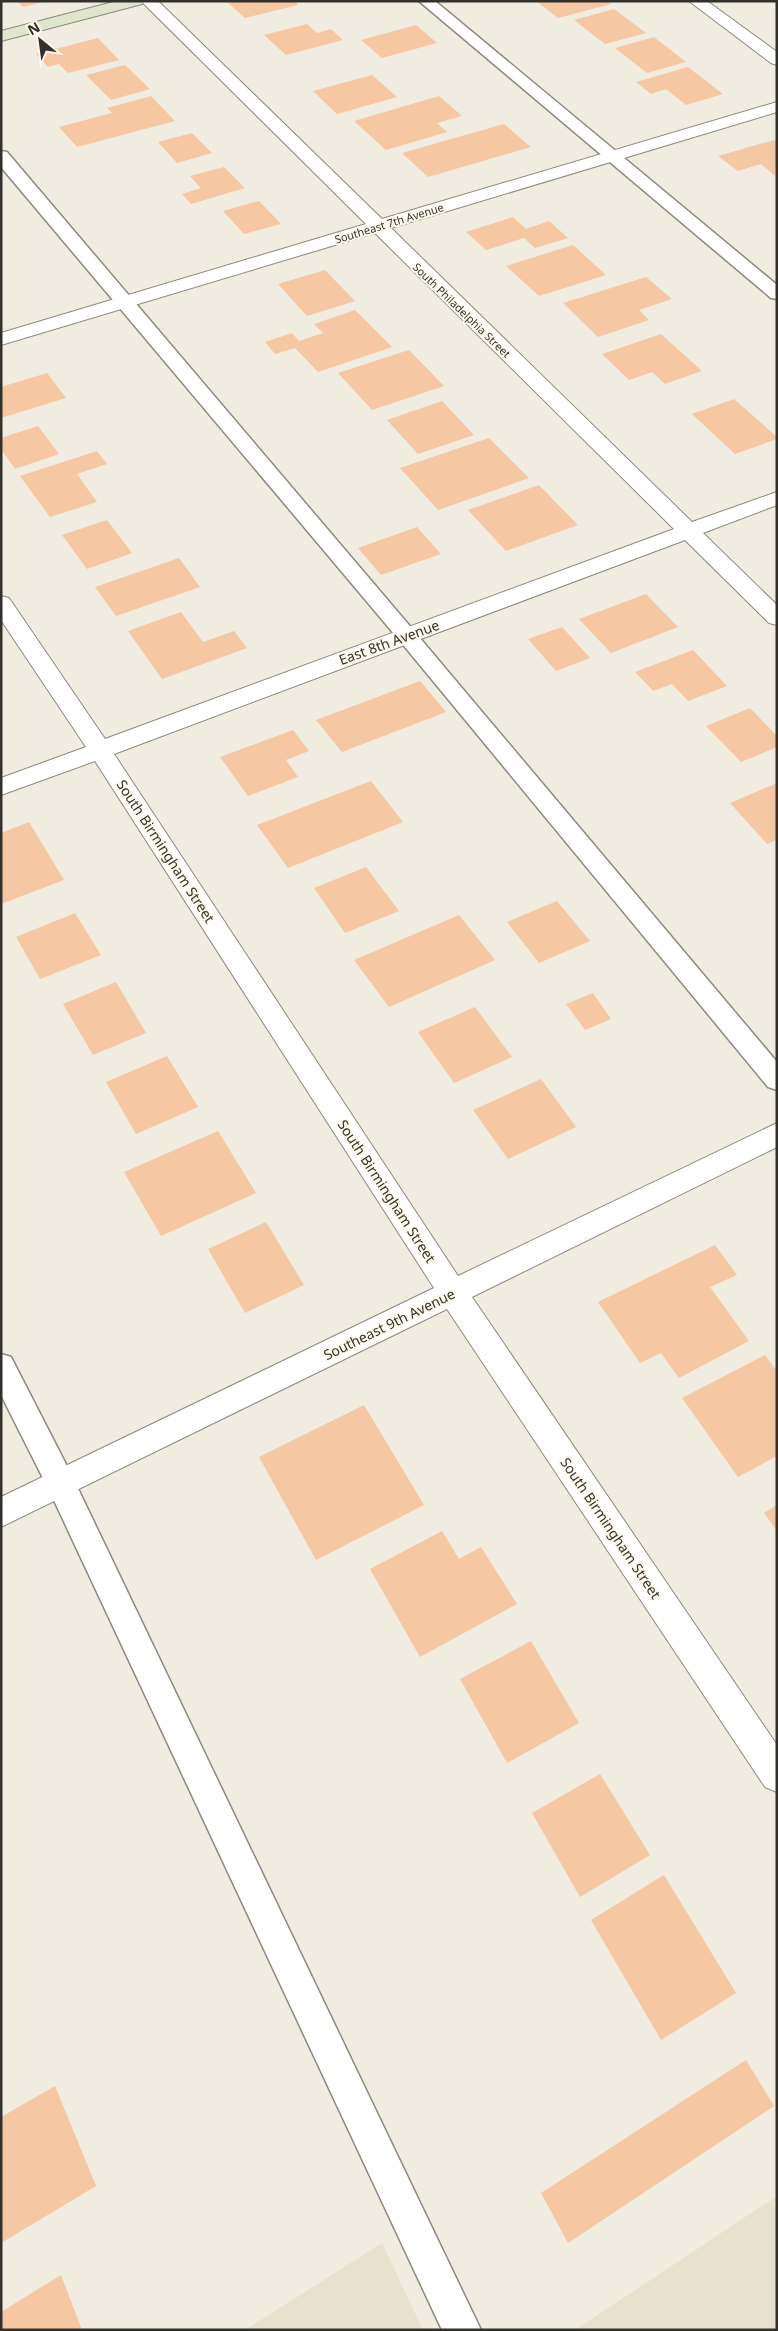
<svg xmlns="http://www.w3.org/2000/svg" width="778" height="2331" font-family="'Noto Sans',sans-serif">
<rect width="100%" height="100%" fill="#f0ecdf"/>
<path fill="#e8e1cd" d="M777,2196V2330H575Z
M382,2243L423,2330H245Z"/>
<path fill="#f5c7a3" d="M17,1H43V2L23,7Z
M226,1H295L298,5L245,18Z
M536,1H607L611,4L558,18Z
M614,9L646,33L605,44L574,20Z
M307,24L317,33L331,29L343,40L286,55L264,35Z
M416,25L437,43L382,58L361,40Z
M654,37L686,62L647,73L615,48Z
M98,38L119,60L68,73L59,64L48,67L36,54Z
M125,65L150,89L111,100L86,75Z
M688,67L723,94L686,105L666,89L651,94L636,82Z
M372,75L397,97L337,114L313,91Z
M151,96L175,121L77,147L59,127L112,113L107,108Z
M439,96L462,116L437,123L447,132L386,150L354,121Z
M504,124L531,147L428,177L402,153Z
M192,133L212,153L177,163L158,142Z
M774,140L777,142L775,176L761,164L738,171L718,156Z
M224,167L245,188L191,204L182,194L201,188L190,176Z
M259,201L281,224L244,234L223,211Z
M513,217L526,229L549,221L568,238L535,248L524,238L486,250L466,232Z
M573,245L606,275L539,296L506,266Z
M325,270L355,301L307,316L278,284Z
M646,277L672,299L639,310L649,320L598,337L563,303Z
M355,310L392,347L318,372L295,348L275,354L265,342L292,333L299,341L323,333L314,324Z
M661,334L702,371L665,384L652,372L629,380L602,354Z
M409,350L444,386L372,410L338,373Z
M47,373L66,398L1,418V387Z
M734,399L777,437V439L735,454L692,414Z
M442,401L474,435L418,454L387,420Z
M38,426L59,454L15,469L1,449V438Z
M489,438L529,478L438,510L400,468Z
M97,451L107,464L77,474L97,502L50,517L20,476Z
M539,485L578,525L506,551L468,510Z
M107,520L132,553L87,569L62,535Z
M417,527L441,554L381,575L358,548Z
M179,558L200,587L116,616L95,587Z
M646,594L678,627L611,653L579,619Z
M181,612L203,642L234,631L247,648L162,679L128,631Z
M562,627L590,658L556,671L528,639Z
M693,650L727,686L688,701L672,684L653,691L635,672Z
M420,681L446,712L342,752L316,720Z
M750,708L777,736V747L741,762L706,726Z
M293,730L309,751L286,760L298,777L248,796L220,757Z
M371,781L403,822L288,868L257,825Z
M777,783V840L767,844L730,803Z
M29,822L64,880L1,904V833Z
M366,867L399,911L345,933L314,888Z
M557,901L590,941L539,963L507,922Z
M75,913L101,955L40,979L16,937Z
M459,915L495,960L389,1007L354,960Z
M116,982L146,1033L93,1055L63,1004Z
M593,993L611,1019L585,1030L566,1004Z
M475,1007L512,1057L454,1083L418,1032Z
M167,1056L198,1107L136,1134L106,1082Z
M541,1079L576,1127L508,1159L473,1110Z
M218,1131L256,1193L161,1236L124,1172Z
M266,1222L304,1285L245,1313L208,1249Z
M715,1245L737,1275L710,1287L749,1341L679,1378L661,1353L640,1363L598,1302Z
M765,1355L777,1371V1456L738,1477L682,1398Z
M364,1405L424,1505L316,1560L259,1457Z
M777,1505V1531L764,1513Z
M442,1531L459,1559L481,1547L517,1604L420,1657L370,1569Z
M531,1641L579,1723L507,1763L460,1679Z
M600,1774L650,1855L580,1897L532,1813Z
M664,1875L736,1993L661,2040L591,1920Z
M746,2060L774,2106L568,2243L541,2193Z
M55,2086L96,2186L1,2243V2117Z
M61,2275L82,2330H1V2312Z"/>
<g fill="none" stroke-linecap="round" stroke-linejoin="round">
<g stroke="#8e897e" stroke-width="3">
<path id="lane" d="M419,1H435L777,285V299L771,298Z
M1,151L7,152L414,631L777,1062V1090L768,1087L400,641L1,167Z
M1,1354L11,1357L71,1474L481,2330H442L51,1494L1,1395Z"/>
</g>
<g stroke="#8e897e" stroke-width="2">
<path id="street" d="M141,1H158L382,219L777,102V112L391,228L692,522L777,492V505L703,533L777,605V625L769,623L685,540L114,754L458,1276L777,1123V1147L472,1297L777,1745V1792L765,1787L447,1309L1,1527V1497L434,1288L95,761L1,795V778L86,747L1,620V596L9,598L105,739L674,529L375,233L1,345V333L366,224Z
M689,1H707L777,52V65L771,63Z"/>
</g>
<g stroke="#8e897e" stroke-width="2">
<path id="secondary" d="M117,1H144L142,4L1,41V31Z"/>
</g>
<use href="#lane" fill="#fff" fill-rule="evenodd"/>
<use href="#street" fill="#fff" fill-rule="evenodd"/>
<use href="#secondary" fill="#dfe6cc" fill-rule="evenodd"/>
</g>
<g text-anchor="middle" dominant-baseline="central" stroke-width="4" stroke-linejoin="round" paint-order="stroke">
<g font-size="11" fill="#33312c" stroke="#fef9ec">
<text transform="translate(389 223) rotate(-17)">Southeast 7th Avenue</text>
<text transform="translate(462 310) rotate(44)">South Philadelphia Street</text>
</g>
<g font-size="14" fill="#33312c" stroke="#fef9ec">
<text transform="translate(389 642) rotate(-20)">East 8th Avenue</text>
<text transform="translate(166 851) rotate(57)">South Birmingham Street</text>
<text transform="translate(387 1191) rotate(57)">South Birmingham Street</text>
<text transform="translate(389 1324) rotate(-26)">Southeast 9th Avenue</text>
<text transform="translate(611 1528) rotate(56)">South Birmingham Street</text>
</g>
</g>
<rect width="778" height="2331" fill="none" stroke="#33312c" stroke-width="5"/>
<g transform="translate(40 40) rotate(331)" stroke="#fef9ec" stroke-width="4" paint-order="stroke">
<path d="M0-4L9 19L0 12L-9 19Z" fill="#33312c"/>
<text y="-8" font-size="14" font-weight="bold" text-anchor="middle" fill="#33312c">N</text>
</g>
</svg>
